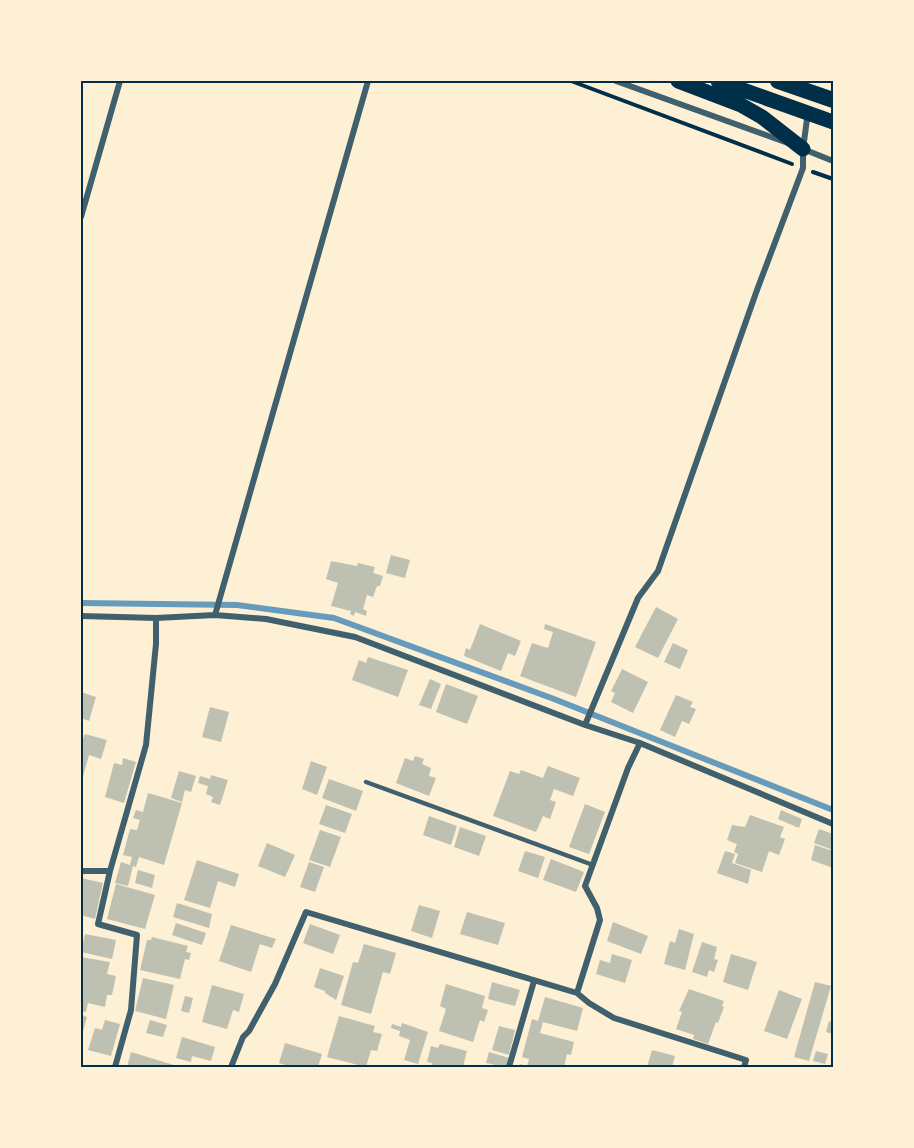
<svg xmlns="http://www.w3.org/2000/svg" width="914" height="1148" font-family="Karla,sans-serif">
<rect width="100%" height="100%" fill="#fdf0d5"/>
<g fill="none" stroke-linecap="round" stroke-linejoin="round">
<path stroke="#669bbc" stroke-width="6" d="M81,603L237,605L334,618L554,699L833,810"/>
</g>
<path fill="#bec0b2" d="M391,555L410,560L405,578L386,573Z
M331,561L357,566L358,563L375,567L373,573L383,576L380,586H377L373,597L367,595L363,609L367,611L366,616L355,612L354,616L350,614L351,611L331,606L338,583L326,579Z
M656,607L678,619L658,658L635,647Z
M480,624L521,641L515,656L508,653L501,671L464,656L466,648L470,650Z
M545,624L596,642L576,697L520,676L532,643L548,648L553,632L544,629Z
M673,643L688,650L680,669L664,662Z
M368,657L408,670L398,697L352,680L359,660L366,663Z
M622,669L648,682L633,713L611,702L615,693L611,691Z
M430,679L441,684L431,709L419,705Z
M446,684L478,696L467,724L436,712Z
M81,692L96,697L89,721L81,718Z
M676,695L693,702L690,707L696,709L689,724L682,721L675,737L660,730Z
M210,707L229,712L221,742L202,737Z
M85,734L107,740L101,759L89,755L82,780L81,738L83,739Z
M415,756L424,759L422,764L431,768L429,776L436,778L429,796L396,783L405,758L413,761Z
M123,758L136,762L124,803L105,797L114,763L122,765Z
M311,761L327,767L317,795L302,789Z
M548,766L580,778L573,796L554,789L550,800L556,802L550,819L543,816L536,832L493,816L510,771L519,774L521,770L543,778Z
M179,771L196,776L191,792L185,790L182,802L171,798Z
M211,775L228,780L220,805L211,802L213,797L206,794L208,786L198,783L200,776L210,779Z
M329,779L363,791L356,811L322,798Z
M148,793L182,803L164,865L139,857L136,867L133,866L128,886L115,883L121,862L130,865L132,857L123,855L130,829L137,830L140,820L133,818L136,810L143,812Z
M585,804L605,812L589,854L569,847Z
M326,805L352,814L345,833L319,824Z
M781,810L802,819L799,828L778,819Z
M750,815L784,827L780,837L785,839L779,855L769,851L762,872L735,863L738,854L734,852L737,844L727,840L732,825L745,827Z
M429,816L457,826L451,845L423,835Z
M460,827L486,836L479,856L454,847Z
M819,829L833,834V850L814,843Z
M320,830L341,837L330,867L309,860Z
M267,843L295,855L285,877L258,866Z
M815,845L833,851V868L811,860Z
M525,851L545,857L538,878L518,871Z
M725,851L735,854L732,863L751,870L748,884L717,873Z
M551,859L584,872L576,892L543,880Z
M197,860L239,874L235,887L218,881L210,908L184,900Z
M309,862L324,867L315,892L300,887Z
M138,870L155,875L152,888L135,883Z
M81,878L103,883L95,919L81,915Z
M116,884L155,895L145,929L107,919Z
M177,903L212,914L209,928L173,917Z
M419,905L440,911L432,938L411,931Z
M467,912L505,923L498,945L460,934Z
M613,922L648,936L641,954L607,941Z
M176,923L206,933L202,945L172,935Z
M310,924L340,935L333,954L303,943Z
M231,925L276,939L272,948L260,944L251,972L219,961Z
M679,929L694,934L685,970L664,964L670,941L675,943Z
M85,934L116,940L112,959L81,952Z
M152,937L188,946L186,952L191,953L189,960L185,959L180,979L140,970L147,940H151Z
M702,942L717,947L714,959L718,960L714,972L709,970L707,977L692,972Z
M364,944L396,953L390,974L383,972L371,1014L341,1005L353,962L358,963Z
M612,954L632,960L625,983L596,974L600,960L610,963Z
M731,954L757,962L748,990L723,982Z
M81,957L110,962L107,974L116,976L112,995H107L105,1007L88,1003L86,1012L81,1011Z
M320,968L344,976L336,1000L325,993V991L314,987Z
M143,978L174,985L166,1019L135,1011Z
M492,982L520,990L515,1006L488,999Z
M815,982L831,986L809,1061L794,1057Z
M446,984L485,996L482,1008L488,1010L484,1022L480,1020L473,1042L439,1031L446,1009L440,1006Z
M212,985L244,994L239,1012L233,1010L227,1029L202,1022Z
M689,989L724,1001L722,1006L724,1007L718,1023L716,1022L708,1044L693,1039L694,1035L676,1029L682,1012L679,1011Z
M779,990L802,999L787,1039L764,1031Z
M185,996L193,998L189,1013L181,1011Z
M545,997L583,1008L577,1031L543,1022L540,1033L574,1042L571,1055L567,1054L564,1067H519L520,1064L527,1066L529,1059L522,1057L532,1019L538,1021Z
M81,1015L87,1017L82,1035H81Z
M339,1016L375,1026L373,1032L382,1034L377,1051L371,1050L366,1067L327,1057Z
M105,1020L120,1024L111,1056L88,1050L95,1028L102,1030Z
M150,1020L167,1025L163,1037L146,1033Z
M829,1021L833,1023V1034L826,1032Z
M402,1023L428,1032L418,1064L404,1060L410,1040L399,1036L400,1031L391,1028L392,1024L401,1027Z
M499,1026L515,1030L509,1055L492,1050Z
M182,1037L215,1047L211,1061L192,1056L191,1062L176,1058Z
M285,1043L322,1054L318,1067H291L279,1063Z
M440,1044L467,1051L463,1067H431L432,1063L427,1062L431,1046L438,1048Z
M652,1050L675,1056L672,1067H647Z
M816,1051L828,1054L825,1064L813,1061Z
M131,1052L177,1066V1067H127Z
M489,1052L509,1058L506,1067L486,1063Z"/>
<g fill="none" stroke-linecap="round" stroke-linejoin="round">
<path stroke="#003049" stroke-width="4" d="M571,81L792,164
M813,172L833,179"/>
<path stroke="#3f606c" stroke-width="4.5" d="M366,782L593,865"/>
<path stroke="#3f606c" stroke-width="6" d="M616,81L788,143
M803,149L833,161
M81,217L120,81
M215,615L368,81
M81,616L156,618L215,615L266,619L355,637L585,725L640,743L833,824
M585,725L638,598L658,571L757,290L803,168V149L807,119
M81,871H110L146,745L156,644V618
M110,871L98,924L137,935L131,1010L115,1067
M577,993L600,920L597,908L585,886L628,768L640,743
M231,1067L243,1037L249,1031L275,984L306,912L577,993L589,1003L614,1018L746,1060L744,1067
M509,1067L534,981"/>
<path stroke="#003049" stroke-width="15" d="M678,81L741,105L762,117L803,149
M718,81L833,122"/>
<path stroke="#003049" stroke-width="16" d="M778,81L833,100"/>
</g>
<rect width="914" height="1148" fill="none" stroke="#fdf0d5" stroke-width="165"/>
<rect x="82" y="82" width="750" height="984" fill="none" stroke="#003049" stroke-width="2"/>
</svg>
